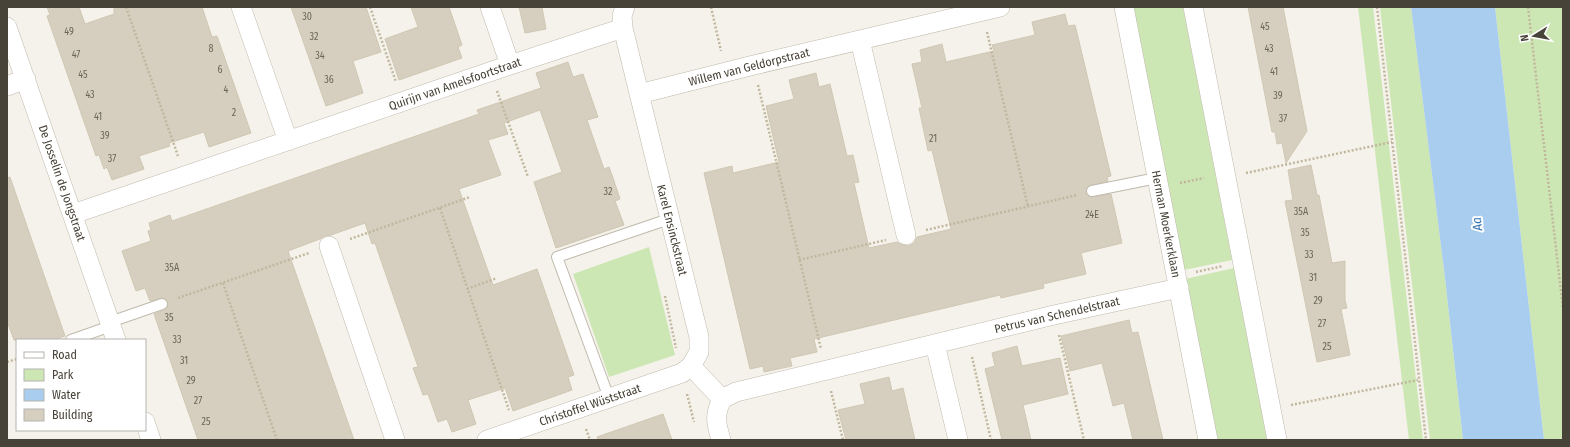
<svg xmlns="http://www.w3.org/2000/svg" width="1570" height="447" font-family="'Fira Sans Condensed',sans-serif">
<rect width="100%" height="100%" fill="#f4f2ea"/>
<path fill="#cce7b4" d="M1133,7H1183L1232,260L1184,270Z
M1358,7H1373L1423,440H1409Z
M1380,7H1411L1445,278L1463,440H1430Z
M1495,7H1563V440H1544Z
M649,247L675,355L609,377L573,274Z
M1234,268L1267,440H1217L1185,279Z"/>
<path fill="#a9cdee" d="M1411,7H1495L1544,440H1463L1445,278Z"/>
<path fill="#d6cfc0" stroke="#d0c7b3" d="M47,7H79L85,24L114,14V7H202L212,37L217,36L251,133L209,147L204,132L169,143L170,146L139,156L144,169L112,180L107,167L104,169L99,155L96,156L47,16L50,15Z
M291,7H366L381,52L353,61L363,93L326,106Z
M411,7H449L462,45L458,47L462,58L399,80L385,39L418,27Z
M519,7H542L546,29L525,33Z
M1248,7H1283L1307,131L1286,163L1282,143L1277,144L1275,132H1272Z
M1065,14L1068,26L1075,25L1077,33L1111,176L1107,177L1108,181L1088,186L1086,193L1087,196L1093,197L1111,194L1122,243L1081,253L1086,274L1043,284L1044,288L1001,298L1000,295L814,339L817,352L790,358L792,366L764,372L763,366L750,369L704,173L732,166L733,173L779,162L766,106L794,99L789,80L816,73L819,87L830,84L847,156L853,155L859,182L854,183L869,248L897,242L902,245L908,246L914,243L917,237L951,229L932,150L928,151L919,108H922L912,64L922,62L920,50L942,44L946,62L994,51L992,45L1035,35L1032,22Z
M568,62L573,77L583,74L598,117L587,120L604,169L609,167L613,178L620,199L615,201L624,225L556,248L534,182L562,172L540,110L504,123L508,134L488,140L501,175L459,189L493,285L537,269L574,375L568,377L572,390L513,411L505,388L468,400L476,424L452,432L447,419L438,422L428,394L423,395L413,368L418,367L375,243L372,244L365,223L331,235L325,236L320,239L288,251L354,440H198L154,314L167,309L168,302L163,298L150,301L145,288L136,291L122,251L151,241L148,231L151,230L149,223L170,215L172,221L479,114L477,110L541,88L536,73Z
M1311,165L1317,195H1319L1332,263L1345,261V300L1347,308L1341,309L1350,355L1317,362L1285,201L1293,200L1288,170Z
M10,177L65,336L54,340H14L7,321V178Z
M1129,320L1132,333L1138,332L1163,440H1133L1124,403L1113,406L1102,363L1070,371L1061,336Z
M1017,346L1022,366L1060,358L1068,394L1023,405L1031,440H1002L985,369L995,366L992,353Z
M889,377L892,391L903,388L915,440H846L838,410L865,404L860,384Z
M663,414L672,440H598L597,437Z"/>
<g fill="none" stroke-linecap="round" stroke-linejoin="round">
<g stroke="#c0baad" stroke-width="12">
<path id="lane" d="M1092,191L1157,178
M110,322L162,304
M71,340L111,326
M609,398L557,257L669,219"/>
</g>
<g stroke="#c0baad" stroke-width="20">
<path id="street" d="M241,7L288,141
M490,7L510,65
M625,7L622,16L623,28L699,337V352L691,366L722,399C714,415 716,423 721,440
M1124,7L1208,440
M1193,7L1277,440
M7,27L116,340
M860,40L906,235
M7,86L26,79
M639,94L754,65L1000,7
M73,214L510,65L623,28
M329,246L395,440
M935,344L958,440
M722,399L736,392L1054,315L1179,288
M145,422L151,440
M487,440L682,373L691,366"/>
</g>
<path stroke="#c1b79e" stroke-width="2.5" stroke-dasharray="2 2" stroke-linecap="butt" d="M126,7L178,156
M370,7L396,82
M711,7L721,51
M1377,7L1426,440
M1528,7L1563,309
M987,32L1028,207
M758,85L821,349
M497,91L528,177
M1246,173L1392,142
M1180,183L1204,178
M440,208L509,410
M926,230L1077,195
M350,239L470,197
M799,260L886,240
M1196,272L1223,266
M223,283L277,440
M467,289L497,278
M665,296L676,348
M178,298L309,253
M1059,335L1084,440
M972,357L991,440
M7,362L17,359
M831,391L843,440
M687,394L694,422
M1291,405L1418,380
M586,429L590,440"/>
<use href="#lane" stroke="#fff" stroke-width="10"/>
<use href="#street" stroke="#fff" stroke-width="19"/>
</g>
<g text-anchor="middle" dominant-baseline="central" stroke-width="4" stroke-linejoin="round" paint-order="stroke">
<g font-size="10" fill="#6c665a">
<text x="307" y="17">30</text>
<text x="1265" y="27">45</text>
<text x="69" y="32">49</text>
<text x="314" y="37">32</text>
<text x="211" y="49">8</text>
<text x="1269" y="49">43</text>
<text x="76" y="55">47</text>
<text x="320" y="56">34</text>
<text x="220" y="70">6</text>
<text x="1274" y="72">41</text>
<text x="83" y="75">45</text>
<text x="329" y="80">36</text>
<text x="226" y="90">4</text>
<text x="90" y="95">43</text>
<text x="1278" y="96">39</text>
<text x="234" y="113">2</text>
<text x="98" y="117">41</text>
<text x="1283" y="119">37</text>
<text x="105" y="136">39</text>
<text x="933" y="139">21</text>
<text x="112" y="159">37</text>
<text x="608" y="192">32</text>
<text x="1301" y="212">35A</text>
<text x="1092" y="215">24E</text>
<text x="1305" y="233">35</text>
<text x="1309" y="255">33</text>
<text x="172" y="268">35A</text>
<text x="1313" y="278">31</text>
<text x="1318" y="301">29</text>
<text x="169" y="318">35</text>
<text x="1322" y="324">27</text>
<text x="177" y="340">33</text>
<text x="1327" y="347">25</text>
<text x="184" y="361">31</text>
<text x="191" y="381">29</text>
<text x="198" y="401">27</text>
<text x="206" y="422">25</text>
</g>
<g font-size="12" fill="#484338" stroke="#fff">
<text transform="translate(749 67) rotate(-14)">Willem van Geldorpstraat</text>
<text transform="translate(455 84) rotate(-19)">Quirijn van Amelsfoortstraat</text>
<text transform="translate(62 183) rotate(71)">De Josselin de Jongstraat</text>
<text transform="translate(1166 224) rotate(79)">Herman Moerkerklaan</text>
<text transform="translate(672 230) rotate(76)">Karel Ensinckstraat</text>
<text transform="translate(1057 315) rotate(-13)">Petrus van Schendelstraat</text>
<text transform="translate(590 405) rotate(-19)">Christoffel Wüststraat</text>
</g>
<g font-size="13" font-style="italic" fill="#3473b1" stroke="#fff">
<text transform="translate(1477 224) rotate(-97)">Aa</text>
</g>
</g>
<rect width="1570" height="447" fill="none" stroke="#484338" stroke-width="16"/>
<rect x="16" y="339" width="130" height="92" fill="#ffffff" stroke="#b6b4af"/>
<rect x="24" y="352" width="20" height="6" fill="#ffffff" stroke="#b6b4af"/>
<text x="52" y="359" font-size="12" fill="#484338">Road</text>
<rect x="24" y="369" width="20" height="12" fill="#cce7b4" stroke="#b6b4af"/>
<text x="52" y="379" font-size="12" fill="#484338">Park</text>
<rect x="24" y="389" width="20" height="12" fill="#a9cdee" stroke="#b6b4af"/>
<text x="52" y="399" font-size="12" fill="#484338">Water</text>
<rect x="24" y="409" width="20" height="12" fill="#d6cfc0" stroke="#b6b4af"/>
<text x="52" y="419" font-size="12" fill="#484338">Building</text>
<g transform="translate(1534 36) rotate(259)" stroke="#ffffff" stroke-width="3" paint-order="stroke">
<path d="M0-3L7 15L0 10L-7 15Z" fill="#484338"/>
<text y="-6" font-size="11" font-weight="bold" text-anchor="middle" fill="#484338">N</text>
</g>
</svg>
